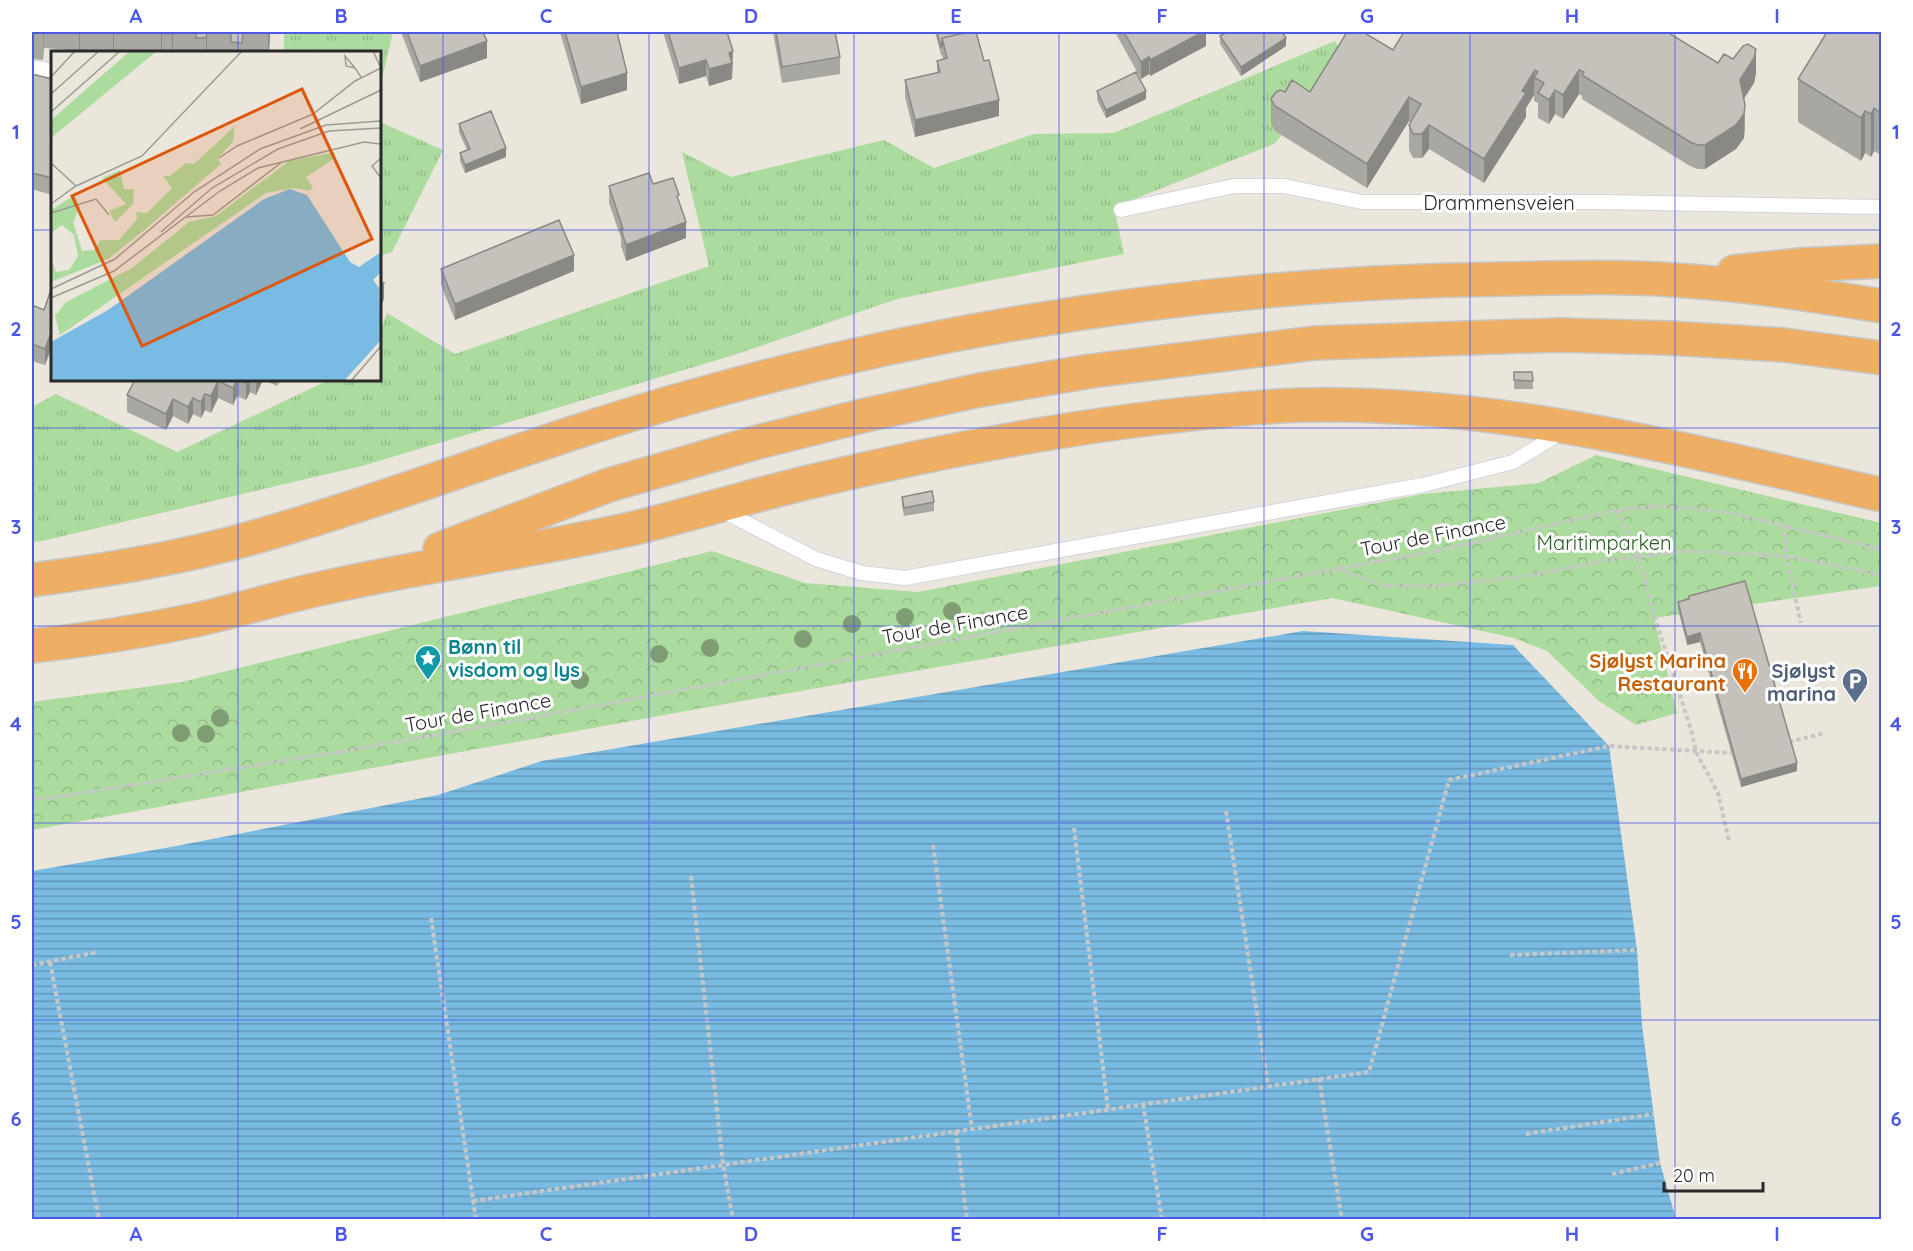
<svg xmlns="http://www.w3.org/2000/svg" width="1913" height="1251" font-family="Quicksand,sans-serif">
<defs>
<pattern id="grass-tufts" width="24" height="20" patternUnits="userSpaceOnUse" patternTransform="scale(1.5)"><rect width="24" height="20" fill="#acdb9e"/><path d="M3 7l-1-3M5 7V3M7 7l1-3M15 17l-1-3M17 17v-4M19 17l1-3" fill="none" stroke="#94bc88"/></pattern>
<pattern id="park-crowns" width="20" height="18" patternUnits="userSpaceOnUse" patternTransform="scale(1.5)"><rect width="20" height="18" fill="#acdb9e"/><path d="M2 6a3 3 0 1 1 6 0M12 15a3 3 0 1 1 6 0" fill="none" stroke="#94bc88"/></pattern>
<pattern id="water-rules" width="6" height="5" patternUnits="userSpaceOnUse" patternTransform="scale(1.5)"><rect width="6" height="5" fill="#79bbe2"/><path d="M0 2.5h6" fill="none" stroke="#6398b7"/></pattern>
</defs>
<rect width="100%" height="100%" fill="#eae6dc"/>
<path fill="url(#grass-tufts)" d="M284,32H393L380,88V52H284Z
M1335,41L1347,62L1274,144L1114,207L1124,254L897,299L734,355L362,466L42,541L32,542V407L56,394L177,452L329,380H380V332L387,313L455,354L709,266L682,152L731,177L884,140L934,168L1034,134L1114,133Z
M380,122L443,150L392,252L380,256Z"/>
<path fill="url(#park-crowns)" d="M1596,455L1881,523V586L1654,618L1677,713L1636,725L1599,701L1547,651L1514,638L1332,598L697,709L32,830V702L182,682L712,551L805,583L918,592L1423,494L1539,483Z"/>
<path fill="url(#water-rules)" d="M1303,631L1513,645L1609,746L1637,950L1642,1025L1660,1163L1676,1219H32V871L171,847L438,795L542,761Z"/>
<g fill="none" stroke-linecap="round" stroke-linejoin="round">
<g stroke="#d2d3e1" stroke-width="16">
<path id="lane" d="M32,68L52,70
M1121,210L1234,186H1284L1362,202H1599L1882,207
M721,510L816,559L862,573L905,578L1423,485L1513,462L1562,432"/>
</g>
<g stroke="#c7c7c7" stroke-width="36">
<path id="highway" d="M1734,272L1800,265L1882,261
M440,549L609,485L758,442L866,415L980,390L1091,371L1315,343L1559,335L1669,338L1784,345L1882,358
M32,580C107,570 182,558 255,537C404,495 548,436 698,395C960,322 1232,282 1504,279C1560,278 1618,276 1674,280C1744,284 1813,295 1882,306
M32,646C88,640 144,631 200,619C243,609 285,596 328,587C430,564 534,551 635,528C696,513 757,494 818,480C931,453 1047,431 1162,417C1209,412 1256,406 1304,405C1502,401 1690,451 1882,495"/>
</g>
<path stroke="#c7c7c7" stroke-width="4" stroke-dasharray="4.5 3" stroke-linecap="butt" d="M1618,510L1639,557L1651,605L1692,733L1696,752L1718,793L1729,841
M1785,525L1786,556L1801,623
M1338,569L1383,586H1432L1522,577L1609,560L1688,551L1786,556L1882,575
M1789,742L1825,733
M32,799L50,798L339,752L525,719L1440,550L1618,510L1657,506L1721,511L1882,549
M1226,811L1268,1085
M1074,828L1108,1109
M933,845L972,1129
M691,876L723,1164L733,1220
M431,918L476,1220
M1510,955L1637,950
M50,962L99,1220
M32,965L98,952
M1319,1078L1342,1220
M1143,1104L1162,1220
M956,1131L967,1220
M1526,1134L1654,1114
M1612,1174L1660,1163
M473,1201L1369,1072L1449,780L1609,746L1731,753"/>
<use href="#lane" stroke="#fff" stroke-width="14"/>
<use href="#highway" stroke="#eeaf64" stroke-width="33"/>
</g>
<g fill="#7f9c75">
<circle cx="952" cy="611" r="9"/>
<circle cx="905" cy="617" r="9"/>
<circle cx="852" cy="624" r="9"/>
<circle cx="803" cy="639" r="9"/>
<circle cx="710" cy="648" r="9"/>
<circle cx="659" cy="654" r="9"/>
<circle cx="580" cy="680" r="9"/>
<circle cx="220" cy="718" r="9"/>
<circle cx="181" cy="733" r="9"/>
<circle cx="206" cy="734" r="9"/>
</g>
<path fill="#a9a7a2" d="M32,32H270L269,52H102L80,51V52H67V50L44,48L43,60L32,59Z
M401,32H483L487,58L420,82Z
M560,32H617L627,90L581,104Z
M663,32H727L733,68H732V79L709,86L706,76L679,84Z
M773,32H835L840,57V74L782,83Z
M935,32H976L999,116L915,137L905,97V80L937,73V61L943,59L942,55H941Z
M1115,32H1208L1206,33V46L1150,76L1149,74L1141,79Z
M1881,32V155L1874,151L1871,157L1865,153L1861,161L1798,122V79Z
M1220,36L1286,46L1241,76L1220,44Z
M1393,50L1718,63L1756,73L1754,83L1744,99L1745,129L1744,138L1736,149L1705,169H1698L1690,166L1582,99V96L1579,94L1563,119L1555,114L1549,124L1538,118V103L1534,101V95L1526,108V117L1484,183L1429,149L1422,158H1413L1409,150V125L1411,122L1409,121L1367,188L1275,131L1271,123V99L1285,92H1310Z
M32,74L52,79V195L32,189V204Z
M1097,91L1146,99L1106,118L1097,100Z
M459,124L506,157L465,173L460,161V153L467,150L459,132Z
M653,184L679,201L686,238L626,261L621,246V238L609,203V186Z
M441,269L574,271L455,320L441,285Z
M52,287V350L51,349L45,365L32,361V305L44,310Z
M1514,372H1532L1533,389H1514Z
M135,380H263L256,395L250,392L246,400L237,396L233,405L218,398L211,413L205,410L201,418L193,414L188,424L173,416L166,430L127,412V395Z
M264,380H281L277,386Z
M902,497L934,502V511L904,516L902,505Z
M1689,596L1797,771L1741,787L1700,642L1687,645L1678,610V602L1689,599Z"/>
<path fill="#8a8884" d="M43,32H44L43,60Z
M79,32H80V52H79Z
M113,32H114V52H113Z
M161,32H163L162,33V52H161Z
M172,32H173V52H172Z
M207,32V52H206V38Z
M268,32H270L269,52H268Z
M1201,32H1208L1206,33V46L1150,76V60Z
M1286,38V46L1241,76V67Z
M487,41V58L420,82V66Z
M1756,49V73L1754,83L1740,104V80Z
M733,51L732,79L709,86V69L729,53Z
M1149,57V74L1141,79V62Z
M706,60V76L679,84V68Z
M1535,70L1534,95L1526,108V117L1484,183V159L1522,91Z
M1579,70V94L1563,119V95Z
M627,73V90L581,104V87Z
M1555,90V114L1549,124V100Z
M1146,91V99L1106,118V110Z
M1409,97V121L1367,188V164Z
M999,100V116L915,137V120Z
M1745,105L1744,138L1736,149L1705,169V145Z
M1874,108V151L1871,157V114Z
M1865,111V153L1861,161V118Z
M1429,125V149L1422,158V134Z
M506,148V157L465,173V165Z
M686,222V238L626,261V245Z
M574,255V271L455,320V304Z
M384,283V299L380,308V291Z
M51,333V349L45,365V349Z
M237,380V396L233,405V388Z
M248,380H250V392L246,400V383Z
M256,380H263L256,395Z
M218,381V398L211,413V396Z
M205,394V410L201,418V402Z
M193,398V414L188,424V407Z
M173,399V416L166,430V414Z
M1700,633V642L1687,645V637Z
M1797,763V771L1741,787V779Z"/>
<path fill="#c5c2bc" stroke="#8a8884" stroke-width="1.5" d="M162,32H172V34L162,33Z
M196,32H207L206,38H196Z
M231,32H243L242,43L231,42Z
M407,32H483L487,41L420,66Z
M565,32H617L627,73L581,87Z
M668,32H727L733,51L729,53L732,63L709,69L706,60L679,68Z
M776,32H835L840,57L782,67Z
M937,32H969L942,38V46L941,47Z
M969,32H976L984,61L989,60L999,100L915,120L905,80L940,72L937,61L947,58L942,38Z
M1124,32H1203L1150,60L1149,57L1141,62Z
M1227,32H1282L1286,38L1241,67L1220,36Z
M1347,32H1363L1393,50L1404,32H1667L1718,63L1724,54L1733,59L1743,46L1748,44L1756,49L1754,58L1740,80L1745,105L1744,114L1736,125L1705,145H1698L1690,142L1582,75L1584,72L1579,70L1563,95L1555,90L1549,100L1538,93L1544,83L1534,77L1538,72L1535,70L1522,91L1526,93L1484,159L1429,125L1422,134H1413L1409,125L1421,104L1409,97L1367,164L1275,106L1271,99L1276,92L1280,90L1285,92L1292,80L1310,92Z
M1827,32H1881V113L1874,108L1871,114L1865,111L1861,118L1798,79Z
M1136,72L1146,91L1106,110L1097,91Z
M32,74L52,79V178L32,173V175Z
M491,111L506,148L465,165L460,153L470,149L459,124Z
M649,173L653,184L673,178L679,195L677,196L686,222L626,245L621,229H623L609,186Z
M559,220L574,255L455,304L441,269Z
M380,281L384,283L380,291Z
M52,287V333H51L45,349L32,344V345V305L44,310Z
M1514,372H1532L1533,381L1514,380Z
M135,380H237L233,388L218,381L211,396L205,394L201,402L193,398L188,407L173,399L166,414L127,395Z
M238,380H248L246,383Z
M932,491L934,502L904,508L902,497Z
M1745,581L1797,763L1741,779L1700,633L1687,637L1678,602L1689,599V596Z"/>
<path fill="none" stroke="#4c58e7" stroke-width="1.5" stroke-opacity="0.55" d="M238,32V52M443,32V1220M649,32V1220M854,32V1220M1059,32V1220M1264,32V1220M1470,32V1220M1675,32V1220M32,230H52M380,230H1882M238,380V1220M32,428H1882M32,626H1882M32,823H1882M32,1020H1882"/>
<defs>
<g id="sight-pin" transform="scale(1.35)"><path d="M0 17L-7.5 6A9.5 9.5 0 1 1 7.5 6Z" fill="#0f9aa8" stroke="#fff"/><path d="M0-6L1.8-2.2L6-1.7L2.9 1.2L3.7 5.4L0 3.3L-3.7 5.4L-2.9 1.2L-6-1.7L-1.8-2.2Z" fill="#fff"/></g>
<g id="restaurant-pin" transform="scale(1.35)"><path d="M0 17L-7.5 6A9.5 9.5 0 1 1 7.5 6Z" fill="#e8710a" stroke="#fff"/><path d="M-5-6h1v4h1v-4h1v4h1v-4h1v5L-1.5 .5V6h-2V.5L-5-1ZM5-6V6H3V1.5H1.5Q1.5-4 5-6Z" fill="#fff"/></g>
<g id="parking-pin" transform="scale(1.35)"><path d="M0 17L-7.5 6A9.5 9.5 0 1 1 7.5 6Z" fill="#5c6f8a" stroke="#fff"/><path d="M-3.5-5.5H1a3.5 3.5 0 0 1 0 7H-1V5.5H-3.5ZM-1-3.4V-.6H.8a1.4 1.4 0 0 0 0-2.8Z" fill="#fff"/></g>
</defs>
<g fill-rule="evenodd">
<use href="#sight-pin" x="428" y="658"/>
<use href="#restaurant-pin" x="1745" y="671"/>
<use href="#parking-pin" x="1855" y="681"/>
</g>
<g text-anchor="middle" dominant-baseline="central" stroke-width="6" stroke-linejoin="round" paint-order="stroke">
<g font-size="20" fill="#292929" stroke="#fff">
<text x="1499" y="202">Drammensveien</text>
<text transform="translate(1433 535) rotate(-11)">Tour de Finance</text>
<text transform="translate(955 624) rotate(-10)">Tour de Finance</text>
<text transform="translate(478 712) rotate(-10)">Tour de Finance</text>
</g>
<g font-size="20" fill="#275f21" stroke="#fff">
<text x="1604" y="542">Maritimparken</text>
</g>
<g font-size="20" font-weight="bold" fill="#0d838f" stroke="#fff" text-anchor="start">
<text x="448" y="646">Bønn til<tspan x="448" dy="23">visdom og lys</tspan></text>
</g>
<g font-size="20" font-weight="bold" fill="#c56008" stroke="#fff" text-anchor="end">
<text x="1726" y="660">Sjølyst Marina<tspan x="1726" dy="23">Restaurant</tspan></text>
</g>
<g font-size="20" font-weight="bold" fill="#4e5e75" stroke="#fff" text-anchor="end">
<text x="1836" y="670">Sjølyst<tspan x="1836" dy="23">marina</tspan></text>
</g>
</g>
<g transform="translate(51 51)">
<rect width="330" height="330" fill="#eae6dc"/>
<path d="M79,0H106L0,87V69ZM184,75L182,91L167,107L170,113L91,181L57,208L0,231V208L5,221L18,219L27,205L23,184L11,174L0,182V159L24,144L29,156L22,171L31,200L43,199L50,189H68L86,168L85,161L96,162L121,137L112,125H119L135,112L143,113ZM69,119L73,138H83L82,153L64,171L58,160L75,153L51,127Z" fill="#acdb9e"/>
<path d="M284,101V107L255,126L262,137L258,140L243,137L215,142L9,284L4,265L15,251L81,217L138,171L165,165L238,110Z" fill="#acdb9e"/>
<path d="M239,138L256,144L299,211L308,216L330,201V221L322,229L328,237L330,289L293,330H0V291L57,259L213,148Z" fill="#79bbe2"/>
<path fill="none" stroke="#9d9a94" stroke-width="1.5" d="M304,17L295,15L294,5L304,17L310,26M0,26L24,0M0,43L48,0M0,61L69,0M249,78L330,39M168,107L186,95L262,63L304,30L330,17L322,0M330,107L321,115L330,127M0,112L25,135M0,153L25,135L91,105L191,0M0,162L45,148L58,164M135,166L162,164L231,111M110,181L161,137L227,98L278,80L330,77M0,238L64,208L143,141L209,98L275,74L330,70M0,247L63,220L169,140L207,117L313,91L330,93M300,330L330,295"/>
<path fill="#de570d" fill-opacity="0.15" stroke="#de570d" stroke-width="3" d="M251,38L321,188L91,295L21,145Z"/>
<rect width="330" height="330" fill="none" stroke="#292929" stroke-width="3"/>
</g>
<rect width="1913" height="1251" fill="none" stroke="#ffffff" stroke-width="66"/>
<path d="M1664 1182v9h99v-9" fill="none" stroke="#292929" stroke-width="3"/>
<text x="1673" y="1182" font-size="18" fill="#292929" stroke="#ffffff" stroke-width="4.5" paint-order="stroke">20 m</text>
<rect x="33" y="33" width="1847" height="1185" fill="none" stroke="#4c58e7" stroke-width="2"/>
<g font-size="20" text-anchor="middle" font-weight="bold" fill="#4c58e7">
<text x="136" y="23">A</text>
<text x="341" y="23">B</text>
<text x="546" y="23">C</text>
<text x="751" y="23">D</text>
<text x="956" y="23">E</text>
<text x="1162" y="23">F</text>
<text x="1367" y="23">G</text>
<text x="1572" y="23">H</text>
<text x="1777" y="23">I</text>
<text x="16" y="139">1</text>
<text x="1896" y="139">1</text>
<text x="16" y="336">2</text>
<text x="1896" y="336">2</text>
<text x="16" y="534">3</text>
<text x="1896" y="534">3</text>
<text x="16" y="731">4</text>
<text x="1896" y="731">4</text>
<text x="16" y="929">5</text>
<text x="1896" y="929">5</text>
<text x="16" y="1126">6</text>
<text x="1896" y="1126">6</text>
<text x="136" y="1241">A</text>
<text x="341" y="1241">B</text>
<text x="546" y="1241">C</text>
<text x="751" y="1241">D</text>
<text x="956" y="1241">E</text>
<text x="1162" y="1241">F</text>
<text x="1367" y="1241">G</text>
<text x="1572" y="1241">H</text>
<text x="1777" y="1241">I</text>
</g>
</svg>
